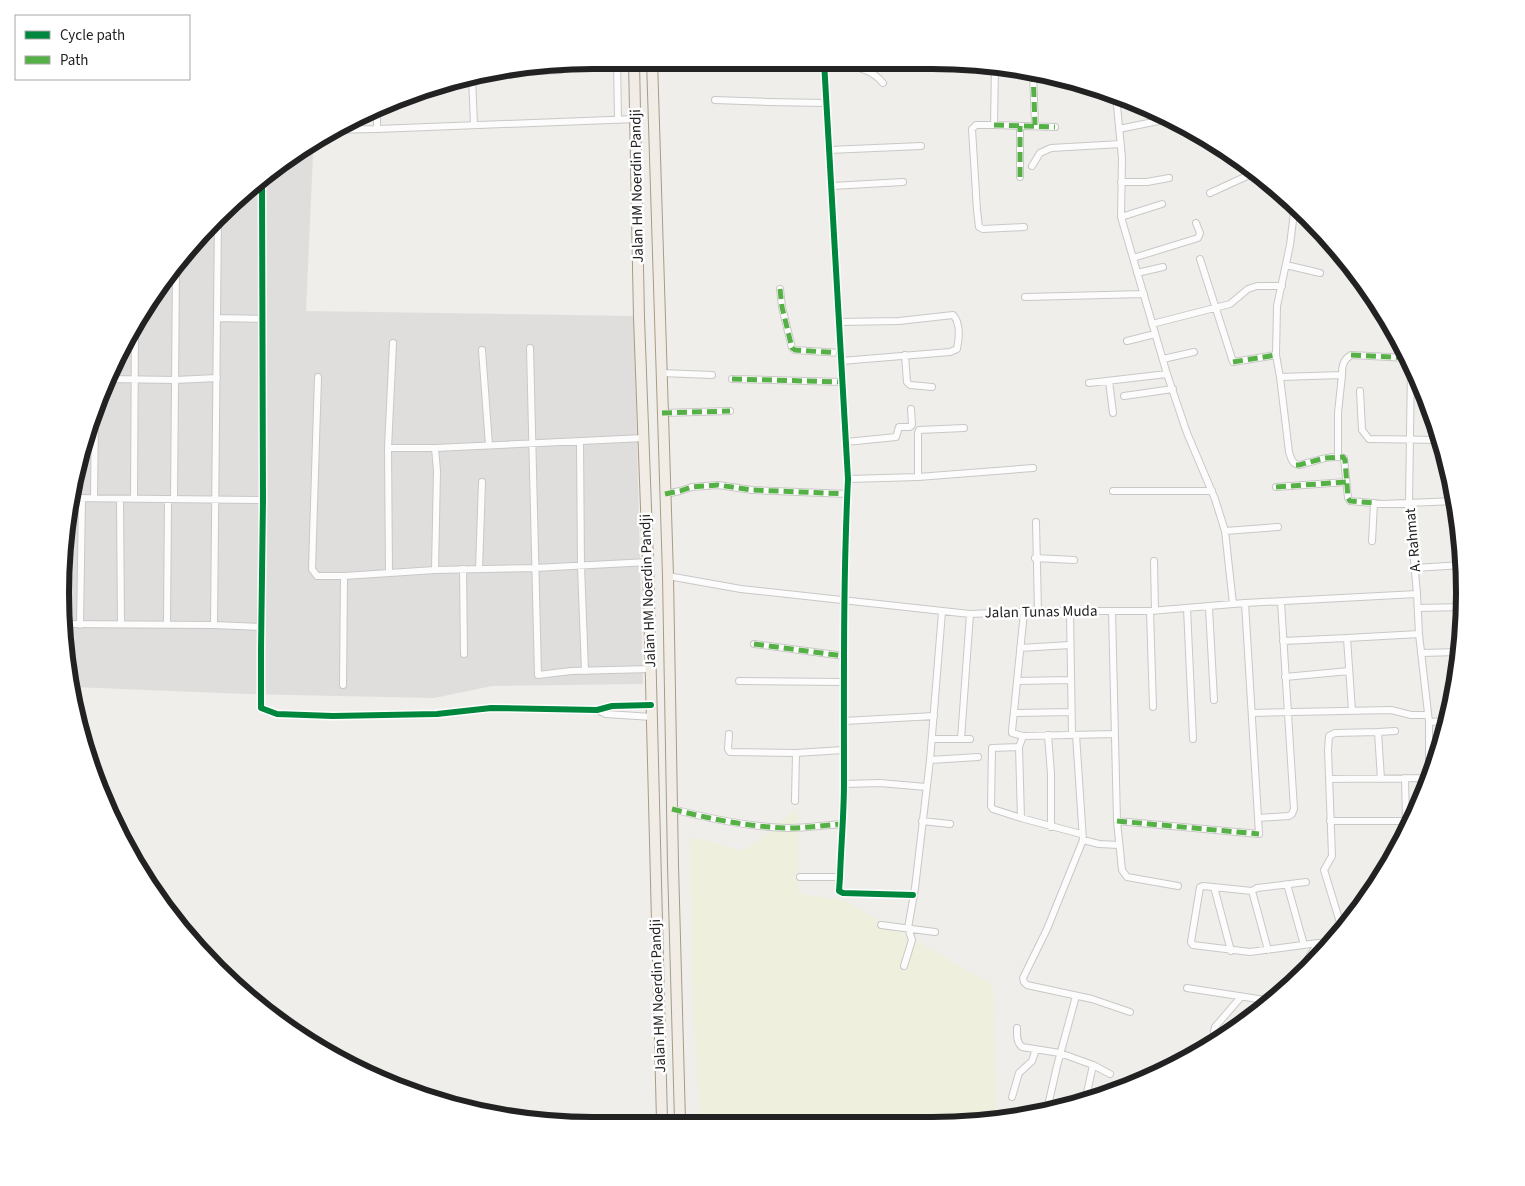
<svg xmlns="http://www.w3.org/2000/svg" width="1525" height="1186" font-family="'Source Sans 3',sans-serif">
<rect width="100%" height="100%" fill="#f0eeeb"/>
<path fill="#dfdedc" d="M307,146L313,154L306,311L634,316L643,684L492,686L434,698L247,694L73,687L61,628L65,524L78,455L131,327L216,216Z"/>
<path fill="#efefde" d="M798,808L799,894L844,900L993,985L997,1121H700L691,977L690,837L744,851Z"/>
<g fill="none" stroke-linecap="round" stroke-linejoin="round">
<g stroke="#c9c8c7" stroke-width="8">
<path id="minor" d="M617,60L618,120
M824,61L848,479C843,581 844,681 844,783C844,814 841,846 840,877L839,891L843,893L913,895
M824,66C844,64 869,66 883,83
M995,66L994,125H976L972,129L977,210L979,227L983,229L1024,227
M1033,72L1035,125
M496,73L561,70L565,64
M472,76L474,125
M1116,95L1122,158L1121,217L1167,374L1187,433L1215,499L1225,531L1233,604
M715,100L768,102L826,103
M994,125L1055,127
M377,129L635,119
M1119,129L1173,118
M330,130L377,129V110
M829,150L921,146
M1032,166L1040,153L1051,148L1121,144
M1020,177V126
M262,181L263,500L261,650V708L277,714L333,716L437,714L491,708L597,710L612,706L651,705
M1121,182H1147L1169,178
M832,186L903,182
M1210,193L1258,171
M1295,204L1290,245L1277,306L1276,355L1280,377L1289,452C1291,458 1292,464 1299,465C1313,462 1331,454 1344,458L1348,498L1350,501L1383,504L1456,501
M1121,217L1162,204
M1133,258L1198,238L1200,233L1196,223
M1200,259L1233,362L1276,355
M1286,265L1320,273
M1137,273L1163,267
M780,289L782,307L792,348L795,350L841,353
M1025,297L1144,294
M217,318L262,319
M839,322L899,321L953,315C961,323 959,339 957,349L950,352L841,361
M1152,324L1230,304L1248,289L1257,286H1282
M1127,341L1155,334
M530,348L538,675L571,671L651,669
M482,350L489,445
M905,355L907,382L910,385L932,387
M1163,359L1194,352
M661,373L712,375
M318,377L312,569L317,576H344
M1280,377L1342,375C1342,366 1343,360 1351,355L1408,358
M110,379L175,380L217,378
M732,379L843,382
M1109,381L1113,413
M1089,383L1167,374
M1360,391L1362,430L1369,439L1440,440
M1124,396L1173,389
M662,413L730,411
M580,442L581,566L585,671
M846,442L896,437L899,427H910L912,425L911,409
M388,448H435L644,438
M1338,457V413L1342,375
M918,477V433L919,430L964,428
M848,479L918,477L1033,468
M1276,487L1346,482
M1113,491H1212
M665,494L680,491L692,487L718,485L752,490L848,494
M70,498L263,500
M94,498L95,414
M120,499L121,624
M134,499L135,322
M174,499L176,269
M1036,522L1038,611
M1225,531L1278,527
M1372,541L1374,503
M1035,558L1074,560
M1154,561L1155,611
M1415,568L1462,565
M463,569L464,654
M479,569L482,482
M435,570L437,471L435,448
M389,573L388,448L393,343
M668,576L741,589L970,614L1038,611H1150L1245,603L1417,594
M1187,608L1193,739
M1209,608L1214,700
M1418,608L1464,607
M1112,611L1117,821L1122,870L1127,877L1178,886
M1150,611L1153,707
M1070,612L1072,735
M61,624L214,625L261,627
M167,624L168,499
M80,625L82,498
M214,625L218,215
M1347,638L1419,634
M1283,641L1347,638L1352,711
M754,644L844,656
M1020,648L1070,645
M1421,653L1459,652
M1285,677L1349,671
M739,681L844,682
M1017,681L1070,680
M343,685L344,576L435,570L535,568L648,562
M597,710L606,714L652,717
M1014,713L1071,712
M1252,713L1391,710L1411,715H1427
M844,721L934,716
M1429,722L1447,721
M1378,732L1395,731
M729,734L728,749L730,752L796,753L843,750
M1048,735L1051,774V827
M1076,735L1083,840L1099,844L1119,845
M1023,736L1012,733V731L1024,612
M932,739H970
M961,739L970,614
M1019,747L992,748L991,806L993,809L1021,818L1081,834
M930,760L978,757
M1405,778L1406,821L1411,822
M1329,779L1429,778V722L1419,634L1417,594L1409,503L1411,365
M844,784L880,783L926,787
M795,801L796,753
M672,809C710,819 749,827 789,828C806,828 825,825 842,824
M1021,818L1019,747L1023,736L1115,734
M1258,818L1289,816L1292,814L1294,809L1281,602
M922,821L950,824
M1117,821L1259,834L1245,603
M1330,821H1406
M1083,840L1047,929L1023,978L1024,982L1027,985L1092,999L1130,1012
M800,877H840
M1306,882L1257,888L1252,891L1203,886L1200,887L1191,942L1193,945L1250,952L1318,943
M1287,884L1304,945
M1214,887L1231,951
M1252,891L1268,950
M881,925L935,932
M1342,929L1324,870L1332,856L1328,750L1329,736L1335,733L1378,732L1381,779
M904,966L912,940L908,928L915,888L930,760L942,612
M1292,984L1318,943L1332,942
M1187,988L1271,1001
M1017,1028C1017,1034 1016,1042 1022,1047L1060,1053L1093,1065L1110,1074
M1218,1041L1214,1032L1215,1027L1241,997
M1012,1097L1019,1073L1032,1061L1036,1049
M1085,1102L1093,1065
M1047,1110L1057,1066L1076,996"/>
</g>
<g stroke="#a79b86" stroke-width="12">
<path id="primary" d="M634,60L639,318L648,562L662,1121
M652,60L668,576L673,865L680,1121"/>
</g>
<use href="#minor" stroke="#fdfcfc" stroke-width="6"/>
<use href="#primary" stroke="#f2ece7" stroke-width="10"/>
<path stroke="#55b145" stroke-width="5" stroke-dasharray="10 5" stroke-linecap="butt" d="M1033,72L1035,125
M994,125L1055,127
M1020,177V126
M780,289L782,307L792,348L795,350L841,353
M1351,355L1408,358
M1233,362L1276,355
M732,379L843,382
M662,413L730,411
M1296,465H1299L1325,458L1343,457L1345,460L1348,498L1350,501L1374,503
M1276,487L1346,482
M665,494L680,491L692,487L718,485L752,490L848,494
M754,644L844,656
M672,809C710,819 749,827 789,828C806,828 825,825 842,824
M1117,821L1259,834"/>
<g stroke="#fff" stroke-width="9">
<path id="cycleway" d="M824,61L848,479C843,581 844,681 844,783C844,814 841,846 840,877L839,891L843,893L913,895
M262,181L263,500L261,650V708L277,714L333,716L437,714L491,708L597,710L612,706L651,705"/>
</g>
<use href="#cycleway" stroke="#00873e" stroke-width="6"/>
</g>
<g text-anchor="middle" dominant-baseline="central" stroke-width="5" stroke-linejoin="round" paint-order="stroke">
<g font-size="15" fill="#222" stroke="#fff">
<text transform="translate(637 186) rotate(-91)">Jalan HM Noerdin Pandji</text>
<text transform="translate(1413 540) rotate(-95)">A. Rahmat</text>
<text transform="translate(648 591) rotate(-92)">Jalan HM Noerdin Pandji</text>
<text transform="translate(1041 612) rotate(-1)">Jalan Tunas Muda</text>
<text transform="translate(658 996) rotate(-92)">Jalan HM Noerdin Pandji</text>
</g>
</g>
<path d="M0 0H1525V1186H0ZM593 69H932A524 524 0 0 1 1456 593V593A524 524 0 0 1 932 1117H593A524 524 0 0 1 69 593V593A524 524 0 0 1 593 69Z" fill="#fff" fill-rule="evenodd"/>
<path fill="none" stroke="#222" stroke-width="6" d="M593 69H932A524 524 0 0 1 1456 593V593A524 524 0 0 1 932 1117H593A524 524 0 0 1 69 593V593A524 524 0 0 1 593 69Z"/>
<rect x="15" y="15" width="175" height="65" fill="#ffffff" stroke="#a7a7a7"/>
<rect x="25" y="31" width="25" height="8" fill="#00873e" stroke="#a7a7a7"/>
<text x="60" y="40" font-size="15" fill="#222222">Cycle path</text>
<rect x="25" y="56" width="25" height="8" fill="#55b145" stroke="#a7a7a7"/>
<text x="60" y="65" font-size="15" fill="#222222">Path</text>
</svg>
